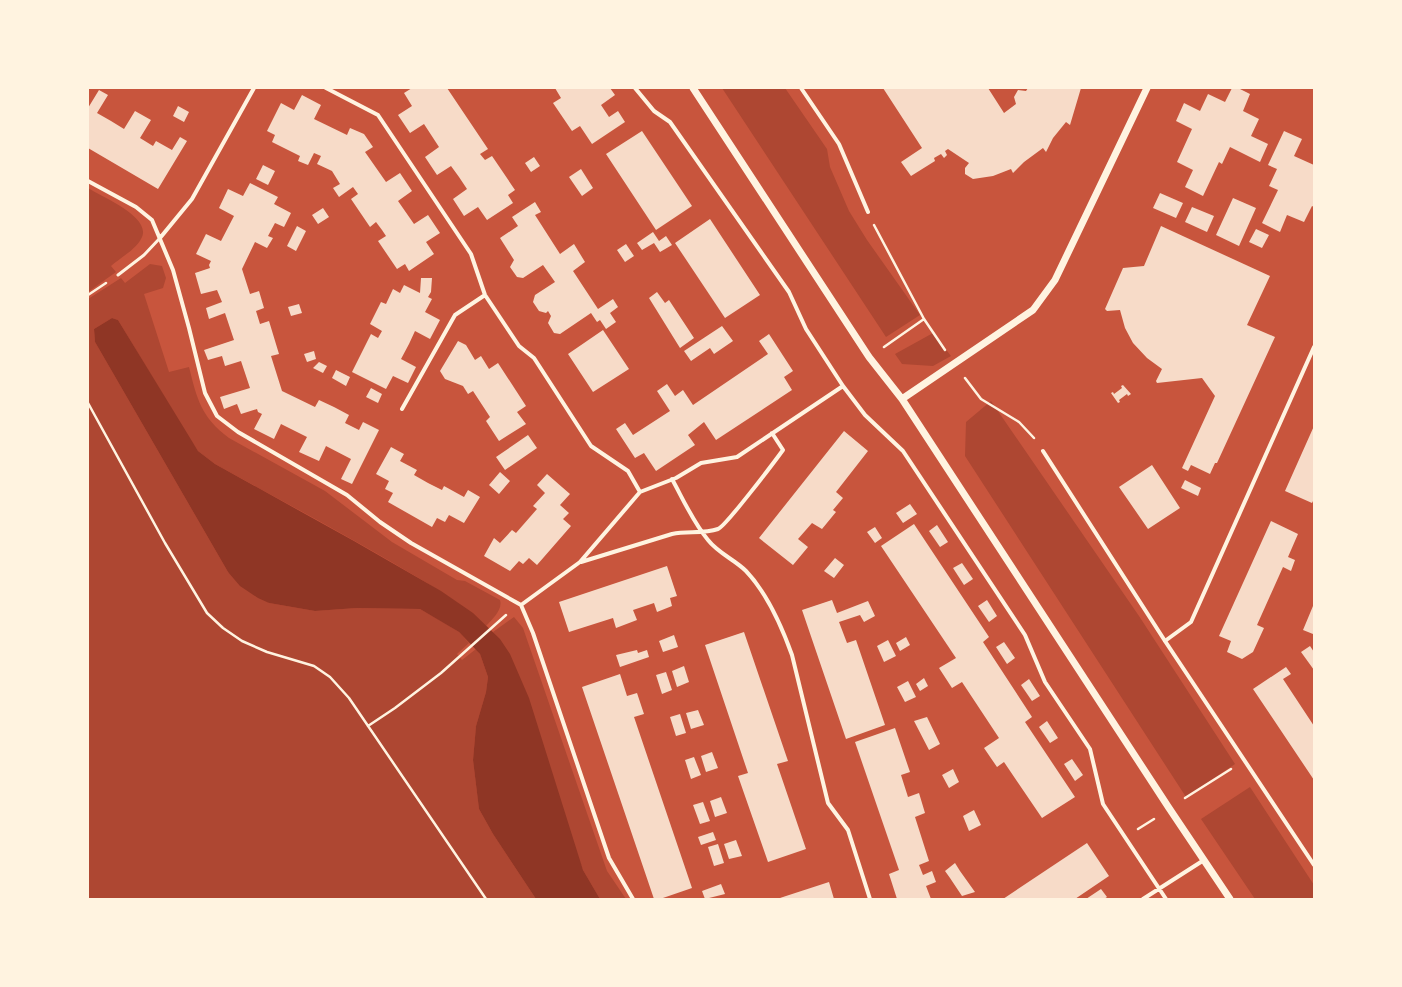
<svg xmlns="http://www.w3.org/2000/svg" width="1402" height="987" font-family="Bitter,serif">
<rect width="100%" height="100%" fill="#c8553d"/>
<path fill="#ae4732" d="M722,88H785L827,149L830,167L849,211L867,240L920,315L886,337Z
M88,188C102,197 154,218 141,239C135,250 120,258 111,266L116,272L88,292Z
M150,264L162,266L166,278L163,288L144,294L169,372L189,367C197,399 201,417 229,438L325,491L392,542L457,580L465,581L500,600C503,610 492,619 486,626C457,599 422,580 388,560C331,527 273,496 215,464L198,451L188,436L118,320L112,318L94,329L95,342L228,572L269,603L315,611L357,608L420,609L441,621L459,632L469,643L457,654L462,660L476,649L480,654L488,677L486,692L476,726L473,760L479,809L493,834L536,899H88V299L121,278L125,283Z
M933,333L951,356L933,366L902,364L895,354Z
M991,401L1139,616L1235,764L1186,797L965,456L966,422Z
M514,617L523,628L607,871L626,899H600L583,870L493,632Z
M1250,787L1314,885V899H1255L1201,819Z"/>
<path fill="#8f3625" d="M112,318L118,320L198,451L215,464L354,541L441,591L473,613L500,639L510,654L529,698L583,870L600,899H536L493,834L479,809L473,760L476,726L486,692L488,677L480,654L459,632L420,609L357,608L315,611L269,603L258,598L240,586L228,572L95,342L94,329Z"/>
<path fill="#f7dbc8" d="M412,88H447L488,149L480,154L485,160L492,156L515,190L508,195L513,203L487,220L478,207L464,216L453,199L467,189L459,177L451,166L437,175L425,157L439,147L424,124L410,133L398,115L412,106L404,93Z
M555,88H610L615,95L601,105L609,117L618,111L625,122L592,144L580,126L572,131L553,103L561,98Z
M883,88H988L1004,113L1016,104L1014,97L1018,90L1026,91L1028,88H1081L1070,125L1066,122L1053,138L1046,152L1043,148L1024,162L1013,173L1011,169L993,176L973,179L965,174V168L969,163L948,149L945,151L947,155L944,158L941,154L934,158L935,161L911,176L901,162L922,148Z
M1232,88H1238L1250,94L1243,111L1259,119L1251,136L1268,144L1260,162L1230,147L1222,164L1219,162L1203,196L1185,187L1193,170L1177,162L1192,129L1176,121L1184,103L1200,111L1208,94L1225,102Z
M99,90L108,95L97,113L111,121L124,129L135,111L151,120L140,138L153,146L156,141L172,150L180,137L187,141L158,189L88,148V108Z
M302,95L321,105L314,119L347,135L350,128L364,134L373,147L365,152L386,182L400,173L412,191L398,201L414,224L428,215L440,233L426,242L434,254L409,271L405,264L397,269L378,241L386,236L382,230L376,222L370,227L351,199L358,194L353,187L339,197L333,188L340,184L332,171L317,164L321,156L314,153L308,165L298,161L300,156L272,142L275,135L267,131L281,103L294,110Z
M178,106L189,112L184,122L173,116Z
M642,131L692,206L656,230L606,154Z
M1284,131L1302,139L1294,156L1314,165V207L1312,206L1304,222L1287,215L1280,232L1262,223L1278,190L1269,186L1277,169L1268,165Z
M534,157L540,166L531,172L525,163Z
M263,165L275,171L268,185L256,179Z
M581,169L593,188L582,196L569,177Z
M250,183L278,197L274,204L291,213L284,227L275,223L268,236L273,238L267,248L255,242L242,269L250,294L259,291L264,308L256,311L260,324L269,321L279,354L271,356L282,391L315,407L319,400L334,407L349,415L345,423L359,430L363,422L379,430L352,484L341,479L351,459L326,446L319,461L299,452L307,437L281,424L274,439L254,429L262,414L258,412L257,409L241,414L237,404L224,409L220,397L250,388L241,361L225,366L222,356L208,360L204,350L234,340L225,313L209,319L206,308L222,302L217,290L201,294L195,273L210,268L209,265L211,261L196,254L206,234L221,241L234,216L219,208L228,189L243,196Z
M1160,193L1183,203L1176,218L1153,208Z
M1233,198L1256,208L1239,246L1216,235Z
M535,202L541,212L535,215L560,254L574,244L585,262L573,271L598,309L613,299L618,307L610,313L616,322L606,329L600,320L597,322L591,313L560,334L554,333L548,323L551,316L548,311L546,313L539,311L533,302L535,295L555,282L543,265L523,278L517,277L510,267L514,260L500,238L518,226L512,217Z
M1192,207L1214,216L1207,232L1185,222Z
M323,208L329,217L318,224L312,215Z
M710,219L760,295L725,318L675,243Z
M297,226L306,231L296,251L287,246Z
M1161,226L1270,276L1247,325L1275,337L1217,463H1215L1210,474L1191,465L1188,471L1182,468L1215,396L1202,378L1157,383L1156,381L1162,369L1147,358L1133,343L1125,328L1120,310L1107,311L1105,309L1123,268L1144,266Z
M1256,229L1269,235L1262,248L1249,242Z
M653,232L659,241L666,236L672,245L660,252L654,243L642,250L637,243Z
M626,244L634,256L625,262L617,250Z
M421,278H432L431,292L428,297L432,299L425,312L440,320L430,339L415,331L409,344L401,359L416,367L408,383L393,376L386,389L352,372L371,334L378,338L382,331L370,324L381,302L386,304L393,289L400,293L404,285L420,293Z
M657,292L665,303L669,300L694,338L680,348L649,298Z
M299,304L302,313L291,316L288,307Z
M722,326L733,341L714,354L710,348L691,361L684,351Z
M603,330L629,369L593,392L568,354Z
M769,334L793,371L784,377L792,390L716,440L704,422L688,435L695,445L656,471L644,453L635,458L616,429L625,423L633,435L670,411L657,391L667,384L675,396L683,390L693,405L768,354L759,341Z
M458,341L466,345L475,360L481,356L489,369L498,363L526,406L517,412L526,424L499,441L486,421L490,417L473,391L468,394L463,386L445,379L440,371Z
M314,351L316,359L307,362L304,354Z
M319,362L327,366L323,373L313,368Z
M336,370L350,377L346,386L332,378Z
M1123,385L1131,394L1128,396L1127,394L1119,400L1120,402L1118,403L1111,393L1113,392L1114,394L1122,388L1121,386Z
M371,388L382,394L378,403L366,397Z
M1314,426V499L1312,503L1285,491Z
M844,431L868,451L836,492L843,498L833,510L836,512L822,529L812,523L798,539L808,547L793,565L759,538Z
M528,435L537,448L505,470L496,457Z
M391,447L404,454L400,461L417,470L414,475L428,483L442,490L444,486L464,497L468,490L480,497L464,523L449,515L445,522L437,518L432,527L388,502L393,493L385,489L389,481L376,474Z
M1152,465L1180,508L1148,529L1119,487Z
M500,472L510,481L499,494L489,485Z
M547,474L570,494L560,505L569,513L563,519L571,526L537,565L529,558L523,564L519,561L510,571L484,556L494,538L500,543L512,530L516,533L537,509L533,506L545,493L537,485Z
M1185,480L1201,488L1198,496L1181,488Z
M910,504L917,514L903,523L896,513Z
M1271,521L1298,534L1288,557L1295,560L1291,571L1283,567L1257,625L1264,628L1253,652L1242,659L1227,652L1231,641L1219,636Z
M914,524L989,637L983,642L1032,717L1025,722L1075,797L1042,818L1004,762L997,767L984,748L999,738L962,682L952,688L939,668L956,658L881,546Z
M937,525L948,542L940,547L929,531Z
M875,527L882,538L875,543L867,532Z
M835,558L844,565L834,578L824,571Z
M962,563L973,579L964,585L953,568Z
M667,566L677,596L670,598L672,606L657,612L654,603L633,610L637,620L616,628L613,618L569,632L559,602Z
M832,600L837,613L868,601L875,616L864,622L860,615L839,622L847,643L856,640L885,725L846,739L802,610Z
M987,600L997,616L989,622L978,606Z
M1313,606L1314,607L1313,634L1303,630Z
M744,632L788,761L777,764L806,849L768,862L738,776L748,773L705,645Z
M674,635L678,647L663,652L659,641Z
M906,637L910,645L900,651L896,643Z
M888,640L896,656L884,662L877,646Z
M1004,642L1015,658L1007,664L996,647Z
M1310,646L1314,652V670L1301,652Z
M637,650L638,653L647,650L649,657L620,667L616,655Z
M684,666L689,682L677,687L672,671Z
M1286,667L1291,674L1283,679L1314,726V780L1253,689Z
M666,672L672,690L662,694L656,675Z
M620,674L627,696L637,693L644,714L634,717L692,888L660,899H654L582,687Z
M924,678L928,686L920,691L916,684Z
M1029,679L1040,696L1032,701L1021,685Z
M908,681L916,697L905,702L897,687Z
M698,710L704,725L691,729L686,713Z
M680,714L686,733L676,736L670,717Z
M927,717L940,744L929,750L914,721Z
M1047,721L1058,738L1050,743L1039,727Z
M895,728L910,772L901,775L908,797L919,793L925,813L915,817L929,861L919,865L923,875L932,871L936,882L926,886L931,899H897L889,874L899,870L855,742Z
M712,752L718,768L706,772L701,756Z
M694,757L701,775L691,779L685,760Z
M1072,759L1083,775L1075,781L1064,764Z
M953,769L959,782L949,788L942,775Z
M721,797L727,813L715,817L710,801Z
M703,802L710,821L700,824L693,805Z
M974,810L981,825L969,831L963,816Z
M713,832L716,840L701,845L698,837Z
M736,840L742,856L729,859L724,844Z
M1087,843L1109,876L1075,899H1003Z
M718,844L724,863L714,866L708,847Z
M955,863L960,871L975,892L962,896L950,878L945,871Z
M829,882L834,899H777L786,896Z
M721,884L725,894L705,899L702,891Z
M1101,889L1107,897L1104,899H1086Z"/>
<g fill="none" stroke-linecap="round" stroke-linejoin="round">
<path stroke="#fff3e0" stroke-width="2.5" d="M874,225L924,319L945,350
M88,295L106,283
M884,347L924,319
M965,378L981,399L1019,422L1034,438
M88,403L165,543L207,613L223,628L242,641L267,652L314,666L330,677L349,698L486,899
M368,726L395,708L441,673L506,615
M1185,798L1231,769
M1138,829L1154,819"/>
<path stroke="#fff3e0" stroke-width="3" d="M118,275L144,255L160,238"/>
<path stroke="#fff3e0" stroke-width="4" d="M326,88L378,115L471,254L485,295L519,346L534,358L591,446L628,471L640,492
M635,88L654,111L670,122L789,292L806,329L843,386L865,415L903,451L1025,635L1045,682L1090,749L1103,804L1166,899
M801,88L839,144L868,212
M88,181L136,207L152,220L173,270L189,328L205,393L217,416L238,432L347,495L380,522L411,543L521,605L533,633L609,858L633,899
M160,238L192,199L254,88
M402,409L455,315L485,295
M1043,451L1165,641L1314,865
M672,479C683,499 693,522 708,540C718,553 735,560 746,571C766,592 782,627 792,655L828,803L848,830L870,899
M581,562L672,534C688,531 704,534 718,529C725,527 775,461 783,450L772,433
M521,605L580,562L640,492L676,478L701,463L737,457L843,386
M1165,641L1191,622L1314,347
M1143,899L1204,860"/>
<path stroke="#fff3e0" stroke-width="7" d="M693,88L869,357L902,399L1169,808L1230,899
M902,399L1033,310L1055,280L1147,88"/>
</g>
<rect width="1402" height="987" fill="none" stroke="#fff3e0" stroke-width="178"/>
</svg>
